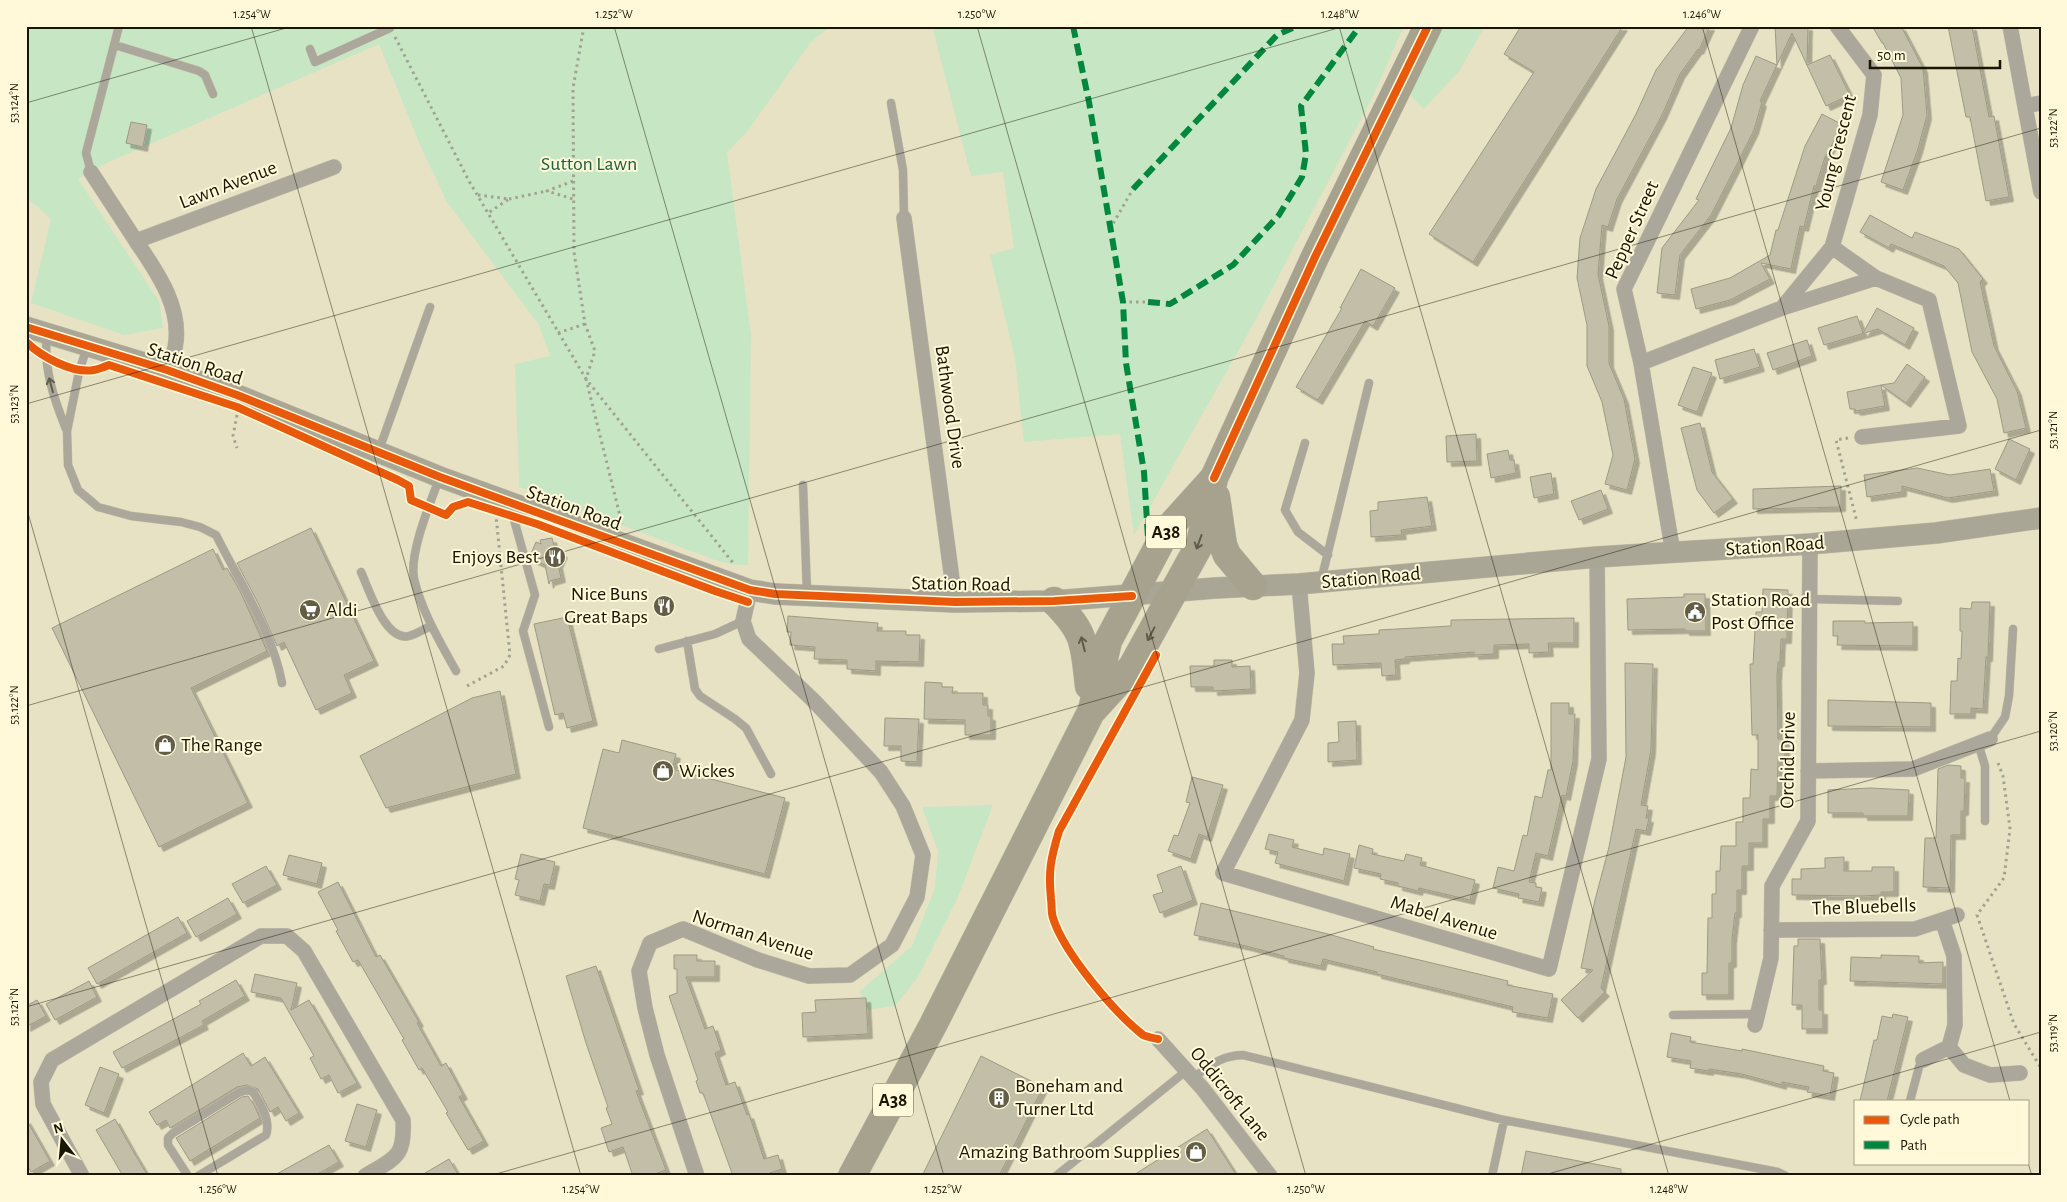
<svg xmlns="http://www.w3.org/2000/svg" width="2067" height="1202" font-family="'Alegreya Sans',sans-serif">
<defs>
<filter id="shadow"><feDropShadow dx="4.5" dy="4.5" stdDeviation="0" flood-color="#0004"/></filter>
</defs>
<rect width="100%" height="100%" fill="#e8e2c5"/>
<path fill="#c6e6c4" d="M26,26H831L811,42L749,129L727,153L751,335L748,565H735L718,561L519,487L515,364L550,356L539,325L447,202L420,145L379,44L104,164L78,179L159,301L163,328L124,335L31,303L51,219L26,197Z
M932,26H1404L1372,98L1254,323L1134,535L1120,434L1024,442L1015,359L990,255L1014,248L1003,172L971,176Z
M1441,26H1485L1460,70L1424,109L1409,94Z
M993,805L958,897L918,977L895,1006L866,1010L860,991L912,946L935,888L938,851L922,807Z"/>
<path fill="#c3bea7" stroke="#9e9982" filter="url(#shadow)" d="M1521,26H1623L1473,262L1429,234L1534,72L1504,54Z
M1689,26H1710L1699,50L1698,49L1680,74L1662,115L1617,199L1608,227L1602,225L1598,274L1609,326V363L1624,399L1635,459L1627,490L1605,484L1613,455L1602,402L1587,366V325L1577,278L1580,238L1596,189L1636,114L1656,70Z
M1775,26H1808L1807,65L1830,55L1850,95L1826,106L1792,33L1760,101L1762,102L1754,130L1737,164L1711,215L1680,255L1675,295L1657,293L1662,248L1699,200L1696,199L1731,128L1743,85L1756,56L1777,65Z
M1872,26H1901L1923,68L1927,115L1918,149L1903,190L1881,182L1903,115L1901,78L1883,43H1882Z
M1948,26H1972L1989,117L1994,116L2009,197L1986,201L1970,117H1966Z
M1822,114L1843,125L1825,157L1816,186H1814L1804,227L1800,226L1791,269L1761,263L1770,279L1730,300L1696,309L1691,289L1730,278L1770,255L1776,230H1778L1805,146Z
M131,122L147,125L143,147L126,143Z
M1870,215L1912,238L1915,232L1959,249L1983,279L1980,282L1994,346L2017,391L2026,428L2004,433L1997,399L1972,352L1958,283L1944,266L1891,244L1889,248L1860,232Z
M1361,269L1395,288L1373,326L1365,321L1318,400L1296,387L1342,308H1340Z
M1877,308L1914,328L1905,345L1878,329L1824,345L1818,328L1857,316L1863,333Z
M1807,340L1812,356L1773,370L1767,353Z
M1754,349L1760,367L1720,379L1715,360Z
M1907,364L1925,377L1906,403L1881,385L1894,383Z
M1693,367L1712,373L1697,412L1678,405Z
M1881,385L1885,406L1856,411L1855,409H1850L1847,392Z
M1700,423L1712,472L1733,499L1714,513L1697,490L1681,428Z
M1476,434L1477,461L1447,462L1446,436Z
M2009,439L2030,449L2016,480L1995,469Z
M1508,450L1510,460H1514L1516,473L1491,478L1487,454Z
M1917,468L1950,475L1990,469L1994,491L1948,498L1902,486V492L1867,497L1864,475Z
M1551,473L1554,494L1534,498L1530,477Z
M1841,486V507L1753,509V489Z
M1601,490L1608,509L1579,520L1571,501Z
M1427,497L1432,526L1401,530L1402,535L1371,537L1370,511L1378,510V502Z
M311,528L374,661L344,675L352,693L316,710L284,642L277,646L259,605L237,563Z
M552,538L555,550L563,553L558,564L561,578L550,581L549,584L545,565L531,559L530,556L536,542L541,544L540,540Z
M213,549L223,570L227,568L240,591L267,651L191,688L248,803L159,847L52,628Z
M1763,589L1788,590L1787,639H1781L1780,662H1778L1777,677L1778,739H1785V759H1778L1777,796H1770V819H1763V843H1749V866H1742V890H1737V913H1735L1732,939V963H1729V995H1702V973H1707L1708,918H1712V894H1716V871H1720L1721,846H1736V822H1743V798H1750L1751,769L1758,770V735H1752L1750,664H1753L1756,612H1762Z
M1684,594H1705L1706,631H1685V629L1628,630L1627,599L1684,597Z
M1972,602H1990L1988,657H1986L1983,709L1971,708V714H1950L1951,681H1957L1958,658L1961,659L1962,631H1960V608L1971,609Z
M788,616L878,623L877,631H906V635H920L919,662L876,661V671L847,669V660L814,659L815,647L790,645L791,632H787Z
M567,617L593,721L567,728L563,713L555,715L534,624Z
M1574,618V643H1548L1549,652L1529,653V644L1494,645V654L1474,655V652L1405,657V659L1395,660L1396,675L1382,676L1381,663L1333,665L1332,644H1344L1343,636L1379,634V630L1451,626V620Z
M1833,621H1865V623L1913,622V646L1837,645L1838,636H1833Z
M1214,660H1232V667L1250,666L1251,689L1213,691V687H1191L1190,666H1214Z
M1625,663L1653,664L1651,750L1641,805L1648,806L1646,818H1649L1646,831L1636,829L1601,988L1605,992L1578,1018L1561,1000L1593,970L1581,968L1595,900L1609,847L1626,757Z
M925,682L942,683V687H953L952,693H983V705H988V716H991V735H965V720L924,719Z
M500,691L516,774L386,808L360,756L472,698Z
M1828,700L1931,703V727L1828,726Z
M1551,703H1569V714H1575L1573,761L1566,796L1562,795L1548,856L1536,853L1529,882L1536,883V887L1542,888L1539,902L1518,898L1519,894L1493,888L1498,867L1514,871L1523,835L1527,836L1535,796L1542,798L1548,770H1551Z
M885,718L919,719L917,762L901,761V746H884Z
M1356,721L1357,760L1328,762V743L1339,742L1338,722Z
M622,740L676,754L672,769L785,798L765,874L583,828L603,749L619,753Z
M1948,765L1961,766V778H1965L1964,811H1961V835H1951L1950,888L1923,887L1925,838H1936L1938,769Z
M1192,777L1223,785L1207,837L1199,834L1191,859L1168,851L1174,835L1178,836L1190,803L1186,802Z
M1871,788L1909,790L1908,816H1863V813H1828V790Z
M1269,834L1294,840L1292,847L1323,855L1324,848L1350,854L1344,881L1275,863L1278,852L1265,849Z
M1359,845L1373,849L1372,854L1404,861L1406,854L1422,858L1420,865L1475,880L1470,900L1419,888L1418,891L1398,886V883L1380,879L1381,874L1354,868Z
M521,854L555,862L550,885L544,884L540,901L515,895L519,880L515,879Z
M289,855L322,863L317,884L283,875Z
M1844,857V871H1872V867H1894V892H1881V895L1862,896L1792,895V879H1801V869L1825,868V858Z
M266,866L277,885L243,903L232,884Z
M1181,866L1193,900L1160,913L1153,895L1163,892L1157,875Z
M338,882L376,957L380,955L419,1022L417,1023L441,1066L446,1063L463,1095L459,1097L484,1141L468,1150L446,1113L448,1112L422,1068L419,1070L402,1040L404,1039L358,960L353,962L336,931L338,930L318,892Z
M228,898L237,914L196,937L187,921Z
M1201,903L1328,934L1374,947L1373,949L1508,981L1507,985L1553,994L1548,1018L1512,1012L1513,1007L1377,974V972L1352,966L1323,959L1321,966L1284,958V956L1246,946L1194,935Z
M178,917L187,933L97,984L88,968Z
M1798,939H1820L1822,980H1819V1010H1823V1029H1802V1005H1792L1794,946H1798Z
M674,955H697V961H715V977H686L705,1029L713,1026L721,1050L715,1053L726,1085L735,1082L747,1115L749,1114L764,1159L778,1155L782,1169L761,1176H733L703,1093H700L696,1081L698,1080L669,996L677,993V969H674Z
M1881,955L1919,956V963L1943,962V984L1850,981L1851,957L1881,958Z
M596,966L639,1090L636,1091L666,1170L649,1176H633L623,1147L609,1152L601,1128L612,1124L606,1108L608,1107L586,1043L566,976Z
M255,974L297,983L291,1010L309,1000L357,1083L338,1093L329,1075L321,1079L310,1058L314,1056L281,998L251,992Z
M236,980L245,996L202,1021L204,1025L122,1068L113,1052L201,1004L199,1001Z
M89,981L97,997L55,1020L46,1004Z
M866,998L868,1034L803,1037L802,1013L816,1012L815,1000Z
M37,1000L46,1016L26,1027V1006Z
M1893,1014L1908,1017L1887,1101H1860L1874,1040H1877L1882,1016L1892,1018Z
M1671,1033L1691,1037L1690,1042L1742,1051V1049L1824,1066L1823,1071L1834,1073L1830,1096L1807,1092L1809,1087L1782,1082V1085L1742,1074L1709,1069V1071L1690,1068L1691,1061L1667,1057Z
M243,1053L251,1066L265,1057L299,1113L286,1121L278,1107L270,1112L258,1089L247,1085L237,1087L170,1128L166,1120L157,1125L149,1112Z
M981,1056L1043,1087L999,1176H922Z
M100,1067L119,1074L104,1113L85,1105Z
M248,1096L254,1105L260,1118L190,1161L176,1138L242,1097Z
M357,1104L377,1110L366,1147L345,1141Z
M26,1119L50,1161L31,1172L26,1163Z
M115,1119L133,1151L148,1176H123L96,1130Z
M1207,1129L1237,1176H1132Z
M329,1145L339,1162L314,1176H273Z
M1526,1151L1621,1169V1176H1521Z
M449,1159L459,1176H420Z"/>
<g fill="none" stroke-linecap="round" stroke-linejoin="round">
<g stroke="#c4c0a8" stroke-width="9">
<path id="lane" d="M115,45L199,71L205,75L213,94
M310,49L315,62L390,28
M891,103L903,170L904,218
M91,172L86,153L119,26
M47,334C43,368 54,399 66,429
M87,347L79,372L67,431L68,465L78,490L98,507L131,516L181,522L200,527L216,535C239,581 273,633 282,683
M1305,443L1285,510L1298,532L1328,555
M379,450L430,307
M439,479C430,504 409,553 414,579C422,612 440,642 456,671
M803,485L807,593
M515,505L513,516L535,595L523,631L549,727
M361,572C369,589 385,642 409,636C417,634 424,629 431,626
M1321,581L1369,383
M1809,599L1898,601
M687,641L695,689L700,696L735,719L746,728L771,774
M659,649L715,634L743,621
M1990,739L2005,717L2009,696L2013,629
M1978,743L1985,766V821
M1673,1015L1758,1014
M1193,1078C1211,1065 1220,1056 1243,1055L1504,1120L1778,1172L1786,1176
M1910,1101L1919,1067L1923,1060
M188,1176L168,1145V1138L173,1133L240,1092L248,1090L253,1092C261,1104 271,1121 266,1135L198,1176
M1056,1176L1186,1071
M1492,1176L1504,1120"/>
</g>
<g stroke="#c4c0a8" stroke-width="16">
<path id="street" d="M1837,26L1874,75L1870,115L1832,247L1876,278L1929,300L1959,426L1862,437
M2010,26L2041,192
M2025,106L2041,103
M91,172L136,241
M904,218L955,602
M1782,308L1832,247
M1641,363L1782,308L1876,278
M167,370C169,363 173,356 175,348C183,308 157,272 136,241L334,167
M1673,553L1641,363L1624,289L1752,26
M1299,584L1307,673L1302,720L1223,873L1549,969L1599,759L1597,557
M1808,771L1913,769L1990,739
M1942,920L1954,956L1955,1025L1949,1047L1964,1065L1990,1075L2020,1073
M1771,930L1915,929L1957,915
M1755,1025L1771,958L1772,886L1808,821L1810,544
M1158,1039L1203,1089L1270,1176
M1923,1060L1949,1047
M82,1176L43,1104L41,1082L52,1060L261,936H287L304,951L403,1120C405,1158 395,1158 365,1176
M697,1176L657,1055L645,1008L639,971L650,943L683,929L758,960L809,976L850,975L892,945L917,897L923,855L903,806L881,772L814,701L749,639L743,621L750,590"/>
</g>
<g stroke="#c4c0a8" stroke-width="22">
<path id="secondary" d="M26,327L167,370L237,395L440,477L750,590L775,594L955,602L1054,601L1215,588L1299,584L1597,557L1810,544L1936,533L2041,518"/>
</g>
<g stroke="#c4c0a8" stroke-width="29">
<path id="highway" d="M1216,497L1223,545L1227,555L1253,586
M1054,601C1086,633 1084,643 1089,686
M1093,710L1132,667L1200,544L1214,478L1315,257L1428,26
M852,1176L933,1025L1092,710L1108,641L1167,530L1214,478"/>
</g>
<path stroke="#a3a192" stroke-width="3" stroke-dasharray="2.5 4" stroke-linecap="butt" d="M584,26L573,88L574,252L585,324L595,351L586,379L622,524
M395,37L469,181L586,379L734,564
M573,181L547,191L573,199
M478,195L509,199L488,213
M509,199L547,191
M1110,229L1133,189
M1123,302H1148
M558,333L585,324
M237,415L233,436L237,448
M1848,438L1836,440L1857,522
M467,686L504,666L510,655L496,516
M1998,763L2003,776L2010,829L2004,878L1977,915L2014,1024L2041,1068"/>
<use href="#lane" stroke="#aba79a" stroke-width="8"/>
<use href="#street" stroke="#aba79a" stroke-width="15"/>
<use href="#secondary" stroke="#a9a695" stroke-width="21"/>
<use href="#highway" stroke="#a7a28e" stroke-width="28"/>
<path stroke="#00873e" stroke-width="6" stroke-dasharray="12 6" stroke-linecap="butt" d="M1073,26L1089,102L1123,302L1126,363L1144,472L1148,538L1160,546
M1133,189L1277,35L1297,26
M1148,302L1170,304L1233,265L1279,215L1302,177L1306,154L1301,106L1360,26"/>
<g stroke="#fff9d9" stroke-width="11">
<path id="cycleway" d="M26,327L167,370L237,395L440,477L750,590L775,594L955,602L1054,601L1132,596
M26,342C41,356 72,374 94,370C99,369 104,367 109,365L237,407L398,480L409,486L411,500L446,515L453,507L468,502L537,524L715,591L748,602
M1214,478L1315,257L1428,26
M1156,655L1059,831C1051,858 1048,870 1051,899C1052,905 1051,912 1053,918C1064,953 1114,1012 1143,1035C1147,1037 1153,1038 1158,1039"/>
</g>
<use href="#cycleway" stroke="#e8590c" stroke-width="8"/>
</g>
<defs><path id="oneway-shaft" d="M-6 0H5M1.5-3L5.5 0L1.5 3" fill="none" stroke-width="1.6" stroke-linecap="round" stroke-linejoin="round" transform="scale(1.25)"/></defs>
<use stroke="#625e4e" href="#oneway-shaft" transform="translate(51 385) rotate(-105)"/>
<g stroke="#605c48">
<use href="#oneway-shaft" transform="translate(1199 542) rotate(110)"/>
<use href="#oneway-shaft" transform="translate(1151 634) rotate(118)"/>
<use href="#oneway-shaft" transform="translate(1083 644) rotate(-104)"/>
</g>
<path fill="none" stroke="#191502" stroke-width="1" stroke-opacity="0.45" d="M251,26L581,1176M614,26L944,1176M977,26L1306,1176M1339,26L1669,1176M1702,26L2010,1101M26,103L293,26M26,404L1345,26M26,506L218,1176M26,706L2041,128M26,1007L2041,430M2028,1163L2032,1176M489,1176L2041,731M1541,1176L2041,1032"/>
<defs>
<g id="restaurant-disc" transform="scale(1.125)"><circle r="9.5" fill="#615d46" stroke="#fff9d9"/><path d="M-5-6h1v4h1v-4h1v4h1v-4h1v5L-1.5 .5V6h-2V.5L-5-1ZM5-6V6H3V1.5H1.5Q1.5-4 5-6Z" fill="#fff"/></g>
<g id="supermarket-disc" transform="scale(1.125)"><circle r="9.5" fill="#615d46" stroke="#fff9d9"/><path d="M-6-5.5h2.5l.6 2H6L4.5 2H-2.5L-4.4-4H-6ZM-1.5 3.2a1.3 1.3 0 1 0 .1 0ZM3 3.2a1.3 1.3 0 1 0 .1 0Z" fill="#fff"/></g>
<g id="civic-disc" transform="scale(1.125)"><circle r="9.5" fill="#615d46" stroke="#fff9d9"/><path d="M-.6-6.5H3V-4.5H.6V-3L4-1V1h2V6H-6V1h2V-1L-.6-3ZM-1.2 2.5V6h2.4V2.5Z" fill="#fff"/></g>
<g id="shop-disc" transform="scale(1.125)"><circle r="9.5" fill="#615d46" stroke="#fff9d9"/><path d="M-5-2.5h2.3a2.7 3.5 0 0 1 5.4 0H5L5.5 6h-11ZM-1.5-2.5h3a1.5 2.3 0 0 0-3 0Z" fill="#fff"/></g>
<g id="building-disc" transform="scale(1.125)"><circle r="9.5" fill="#615d46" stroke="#fff9d9"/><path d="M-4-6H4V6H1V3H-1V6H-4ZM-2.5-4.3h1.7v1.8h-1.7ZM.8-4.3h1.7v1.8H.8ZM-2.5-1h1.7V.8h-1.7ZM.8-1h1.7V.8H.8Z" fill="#fff"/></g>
</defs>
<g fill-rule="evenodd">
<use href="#restaurant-disc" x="555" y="557"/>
<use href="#restaurant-disc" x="664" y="606"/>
<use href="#supermarket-disc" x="310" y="610"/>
<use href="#civic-disc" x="1695" y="612"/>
<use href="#shop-disc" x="165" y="745"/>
<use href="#shop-disc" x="663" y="771"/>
<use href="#building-disc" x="999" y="1098"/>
<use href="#shop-disc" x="1196" y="1152"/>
</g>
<g text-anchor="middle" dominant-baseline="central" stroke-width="4" stroke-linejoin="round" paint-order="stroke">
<g fill="#fff9d9" stroke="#5e5942" stroke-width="1">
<rect x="1146" y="515.5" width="40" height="33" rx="4"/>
<rect x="873" y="1083.5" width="40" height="33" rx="4"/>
</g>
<g font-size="19" font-weight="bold" fill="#191502">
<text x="1166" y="532">A38</text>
<text x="893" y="1100">A38</text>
</g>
<g font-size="20" fill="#191502" stroke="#fff9d9">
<text transform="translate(1836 153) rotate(-76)">Young Crescent</text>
<text transform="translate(228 185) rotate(-21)">Lawn Avenue</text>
<text transform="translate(1632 230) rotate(-66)">Pepper Street</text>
<text transform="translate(195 364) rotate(18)">Station Road</text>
<text transform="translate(950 407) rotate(82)">Bathwood Drive</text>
<text transform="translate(574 508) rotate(20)">Station Road</text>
<text transform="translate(1775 546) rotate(-4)">Station Road</text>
<text transform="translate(1371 578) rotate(-5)">Station Road</text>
<text transform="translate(961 584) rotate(1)">Station Road</text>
<text transform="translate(1788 760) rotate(-89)">Orchid Drive</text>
<text transform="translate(1864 907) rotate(-2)">The Bluebells</text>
<text transform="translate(1444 918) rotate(17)">Mabel Avenue</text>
<text transform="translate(753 935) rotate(18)">Norman Avenue</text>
<text transform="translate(1230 1094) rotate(51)">Oddicroft Lane</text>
</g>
<g font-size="20" fill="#21603f" stroke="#fff9d9">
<text x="589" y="164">Sutton Lawn</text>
</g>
<g font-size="20" fill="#191502" stroke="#fff9d9" text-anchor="start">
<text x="539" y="557" text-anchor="end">Enjoys Best</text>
<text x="648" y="594" text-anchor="end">Nice Buns<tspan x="648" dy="23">Great Baps</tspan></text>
<text x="1711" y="600">Station Road<tspan x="1711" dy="23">Post Office</tspan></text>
<text x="326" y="610">Aldi</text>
<text x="181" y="745">The Range</text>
<text x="679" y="771">Wickes</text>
<text x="1015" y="1086">Boneham and<tspan x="1015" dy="23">Turner Ltd</tspan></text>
<text x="1180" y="1152" text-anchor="end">Amazing Bathroom Supplies</text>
</g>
</g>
<rect width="2067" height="1202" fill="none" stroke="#fff9d9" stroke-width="55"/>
<rect x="1854" y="1100" width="175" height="65" fill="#fff9d9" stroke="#a39e83"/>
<rect x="1864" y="1116" width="25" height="8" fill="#e8590c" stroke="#a39e83"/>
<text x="1900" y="1124" font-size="15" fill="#191502">Cycle path</text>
<rect x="1864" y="1141" width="25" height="8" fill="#00873e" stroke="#a39e83"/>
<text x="1900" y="1150" font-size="15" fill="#191502">Path</text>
<g transform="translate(62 1140) rotate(344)" stroke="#fff9d9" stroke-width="4" paint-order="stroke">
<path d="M0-4L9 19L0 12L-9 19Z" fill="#191502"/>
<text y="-8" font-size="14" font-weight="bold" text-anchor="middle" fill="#191502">N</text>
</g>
<path d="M1870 60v8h130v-8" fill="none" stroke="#191502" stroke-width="2.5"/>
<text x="1877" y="60" font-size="15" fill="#191502" stroke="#fff9d9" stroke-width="4" paint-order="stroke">50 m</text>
<rect x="28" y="28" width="2012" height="1146" fill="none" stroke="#191502" stroke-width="2"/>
<g font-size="12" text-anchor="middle" fill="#191502">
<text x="252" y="18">1.254°W</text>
<text x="614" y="18">1.252°W</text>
<text x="977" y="18">1.250°W</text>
<text x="1340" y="18">1.248°W</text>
<text x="1702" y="18">1.246°W</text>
<text transform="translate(14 103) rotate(-90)" y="4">53.124°N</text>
<text transform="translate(2053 128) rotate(-90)" y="4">53.122°N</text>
<text transform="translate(14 404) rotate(-90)" y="4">53.123°N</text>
<text transform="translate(2053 430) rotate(-90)" y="4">53.121°N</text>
<text transform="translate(14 705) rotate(-90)" y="4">53.122°N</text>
<text transform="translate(2053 731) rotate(-90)" y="4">53.120°N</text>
<text transform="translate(14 1007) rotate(-90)" y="4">53.121°N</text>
<text transform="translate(2053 1033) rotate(-90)" y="4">53.119°N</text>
<text x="218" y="1193">1.256°W</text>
<text x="581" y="1193">1.254°W</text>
<text x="943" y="1193">1.252°W</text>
<text x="1306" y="1193">1.250°W</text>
<text x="1669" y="1193">1.248°W</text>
</g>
</svg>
